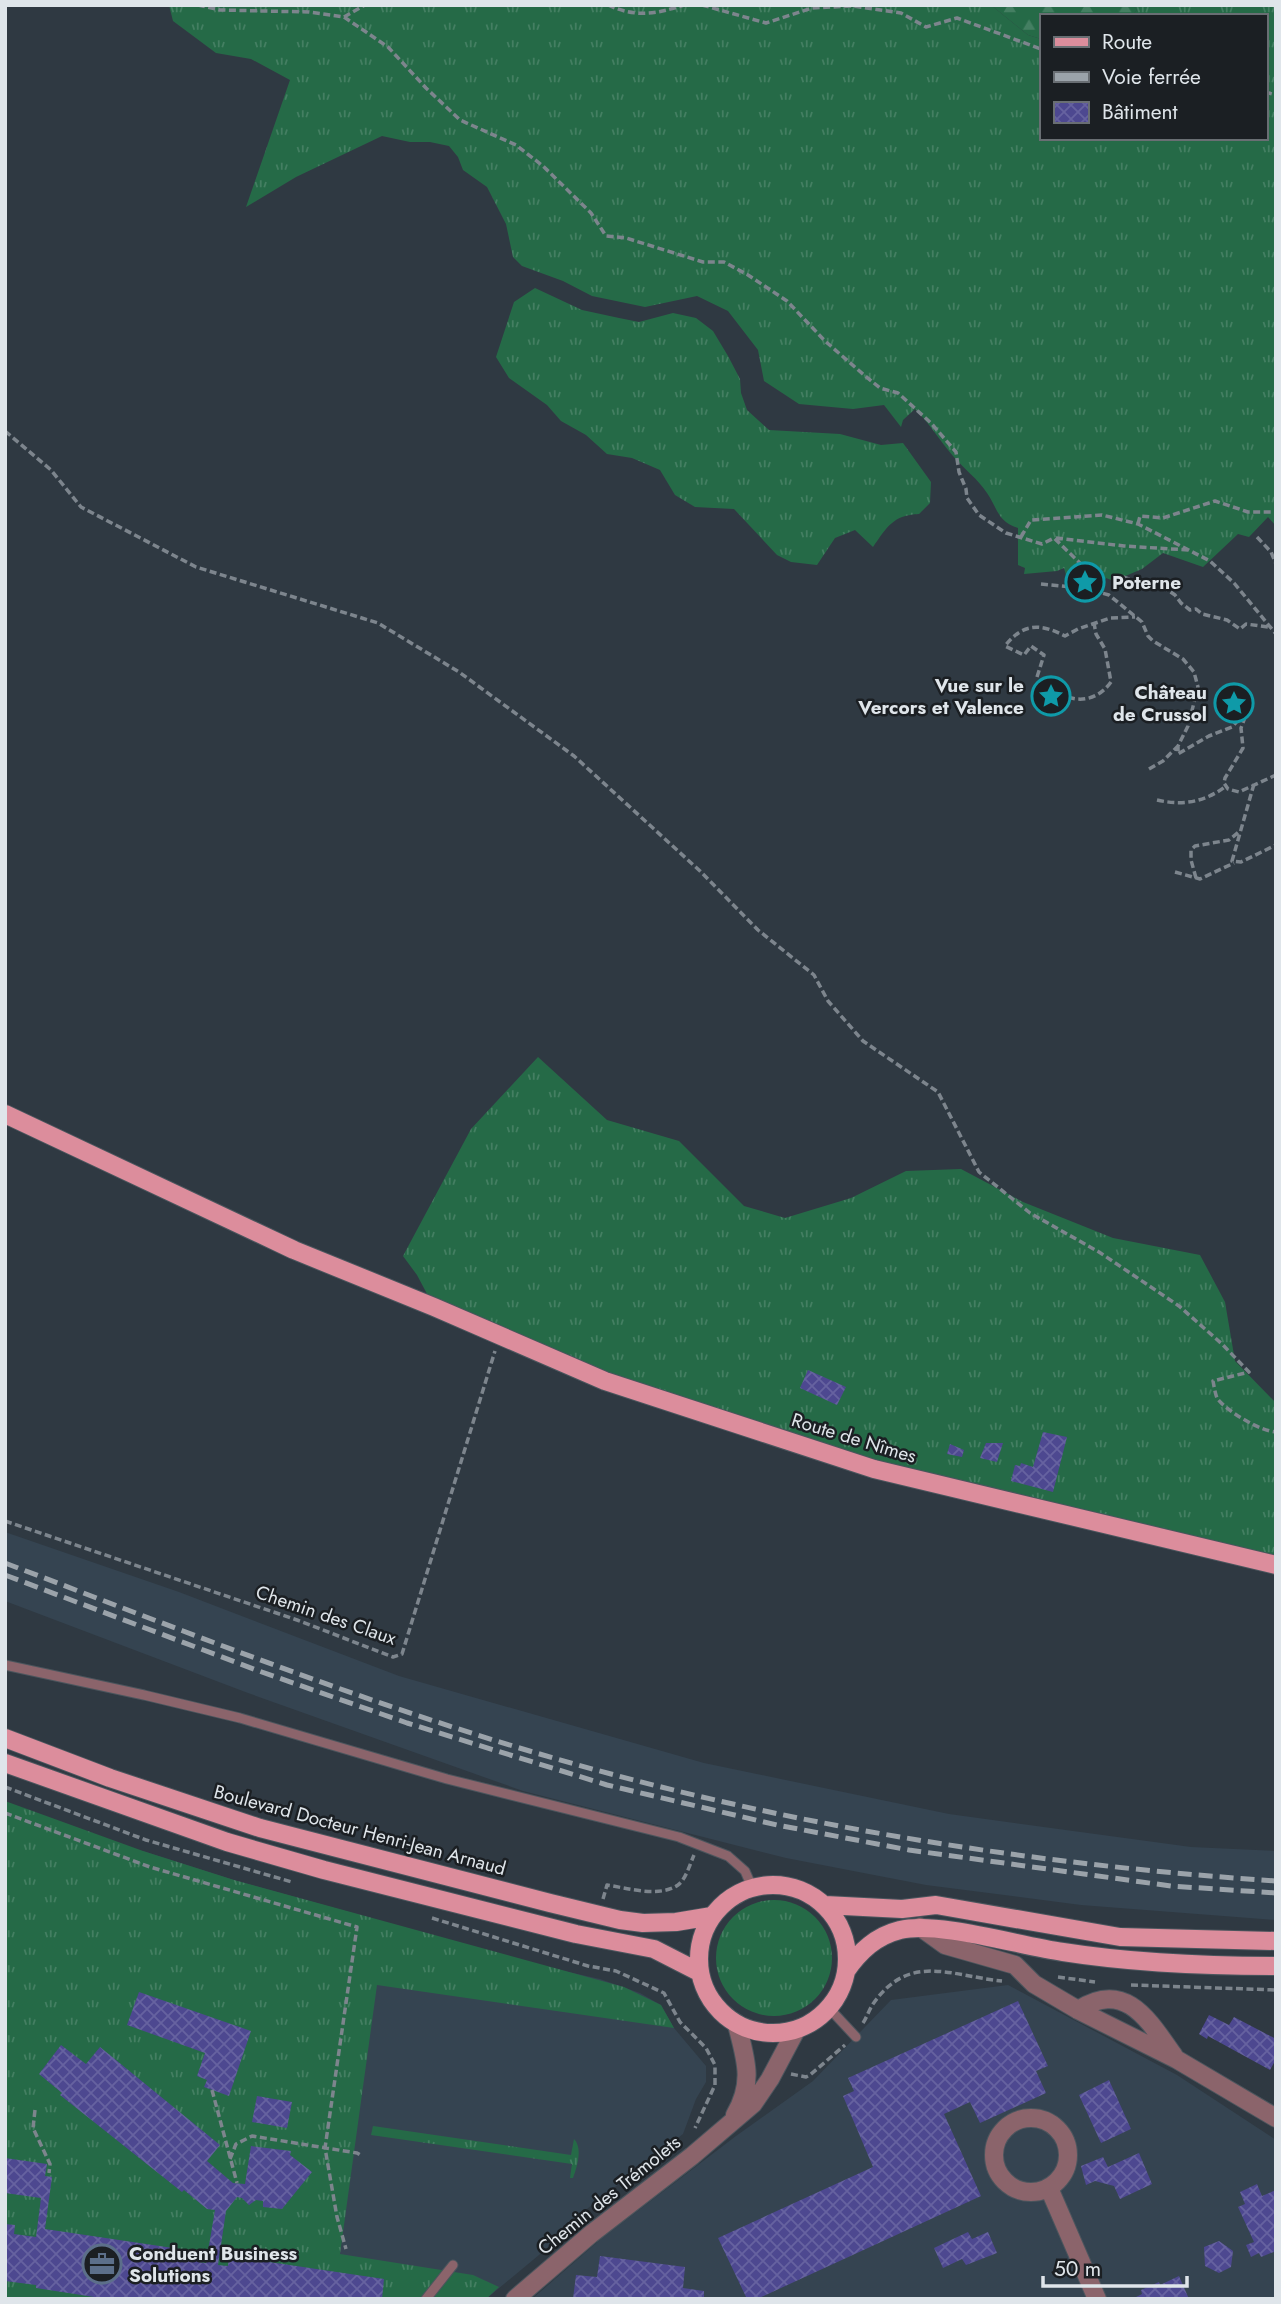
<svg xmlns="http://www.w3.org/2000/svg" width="1281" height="2304" font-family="Jost,sans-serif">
<defs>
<pattern id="grass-tufts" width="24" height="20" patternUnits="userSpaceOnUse" patternTransform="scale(1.75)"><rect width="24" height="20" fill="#256a47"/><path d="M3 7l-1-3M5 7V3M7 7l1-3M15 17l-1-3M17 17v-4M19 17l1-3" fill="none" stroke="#447f62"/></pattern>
<pattern id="forest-firs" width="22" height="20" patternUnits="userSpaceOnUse" patternTransform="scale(1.75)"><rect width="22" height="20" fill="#256a47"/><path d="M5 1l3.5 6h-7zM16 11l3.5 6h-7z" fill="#447f62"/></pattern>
<pattern id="building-cross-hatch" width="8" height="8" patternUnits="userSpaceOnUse" patternTransform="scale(1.75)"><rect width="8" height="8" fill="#4d4890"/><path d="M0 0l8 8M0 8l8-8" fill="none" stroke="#6662a0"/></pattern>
</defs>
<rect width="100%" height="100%" fill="#2f3942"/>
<path fill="#354451" d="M5,1532L179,1592L399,1676L704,1763L949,1814L1191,1847L1276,1851V1920L1081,1905L926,1885L786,1858L523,1791L248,1693L5,1601Z
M143,1851L234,1880L546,1967L600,1979L640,1993L661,2005L674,2028L706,2066V2082L696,2099L683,2134L583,2212L581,2220L486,2299H5Z
M1008,1985L1177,2075L1276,2140V2299H532L602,2238L736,2136L813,2081L891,2000Z"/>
<path fill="url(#grass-tufts)" d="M169,5H991L1028,35L1041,39V138H1265V16H1132L1137,10L1133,5H1276V526L1268,517L1249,537L1238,534L1203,567L1163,553L1142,569L1123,577L1119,583L1106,578L1103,583L1095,586L1066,575L1064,568L1057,571L1024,574L1025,568L1018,565V528C997,521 998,509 987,493C978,479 964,469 953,456C940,441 930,424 915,409L903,420L901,427L884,405L853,409L799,404L764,381L758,350L728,311L697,296L645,307L592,296L563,281L522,266L513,257L506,224L487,187L463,170L458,157L449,146L430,142H410L382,136L296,177L246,207L290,80L251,59L216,53L173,21Z
M535,288L582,310L619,318L639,322L673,313L696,318L713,331L728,356L740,379L741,393L747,410L769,430L840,434L881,445L903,443L931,482L930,503L919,514C893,515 887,527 873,547L855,530L835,538L817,565L791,562L777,555L734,509L695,507L675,495L660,470L632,458L607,454L586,435L561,421L547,405L509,378L496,357L514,302Z
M538,1057L607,1120L679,1141L744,1206L785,1218L851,1198L906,1171L961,1169L1023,1202L1113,1238L1200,1255L1225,1302L1235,1361L1276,1403V1565L874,1469L605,1381L434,1307L417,1275L403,1256L471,1129Z
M5,1801L143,1851L234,1880L624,1987L661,2005L674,2028L377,1985L340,2254L473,2275L499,2287L486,2299H5Z
M716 1958a58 58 0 1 1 116 0a58 58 0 1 1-116 0Z
M373,2126L571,2155L574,2139C583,2148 577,2167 573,2178H570L572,2164L371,2135Z"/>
<path fill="url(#forest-firs)" d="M991,5H1133L1137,10L1132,16H1041V39L1028,35Z"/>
<path fill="url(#building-cross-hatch)" d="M808,1370L846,1387L837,1405L800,1388Z
M1043,1432L1067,1437L1053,1492L1011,1481L1015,1465L1020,1466L1021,1463L1033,1467Z
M986,1443H1003L997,1462L980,1458Z
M950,1444L964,1450L962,1457L947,1454Z
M139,1992L251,2031L229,2096L204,2087L207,2080L197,2076L205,2053L127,2025Z
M1018,2001L1048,2066L1036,2071L1046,2093L980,2123L970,2102L944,2114L981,2196L757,2299H747L718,2238L873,2167L843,2096L854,2091L848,2078Z
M1209,2015L1229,2025L1234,2017L1276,2039V2059L1270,2070L1208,2036L1207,2039L1199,2034Z
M61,2045L86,2064L100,2047L220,2145L207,2161L233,2183L245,2184L251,2146L291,2151L290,2155L312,2172L282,2209L263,2207V2201L256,2200L249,2205L242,2198L237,2197L226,2211L218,2265L228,2266L229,2256L384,2279L382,2299H107L36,2288V2285L5,2281V2224L15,2225L14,2234L36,2237L41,2198L5,2193V2158L47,2164L45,2176L52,2177L45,2229L200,2252L199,2262L206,2263L215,2210L207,2209L184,2190L182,2192L60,2095L62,2093L39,2074Z
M1109,2080L1131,2129L1101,2143L1079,2095Z
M257,2096L292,2102L287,2128L252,2122Z
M1139,2153L1152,2184L1120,2199L1114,2186L1095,2181L1086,2185L1081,2166L1103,2157L1108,2167Z
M1257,2184L1262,2196L1276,2190V2251L1261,2257L1259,2253L1251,2257L1246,2245L1254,2242L1238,2207L1245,2204L1240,2192Z
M968,2232L972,2239L988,2232L997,2253L966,2265L962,2259L943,2268L934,2248Z
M1219,2241L1233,2251L1231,2267L1219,2273L1205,2266L1204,2247Z
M600,2256L685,2267L683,2288L704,2291V2299H573L576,2275L597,2277Z
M1179,2276L1189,2299H1132L1142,2294L1141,2290L1159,2282L1160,2285Z"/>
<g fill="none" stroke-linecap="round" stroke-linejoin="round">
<g stroke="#4b555d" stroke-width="11">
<path id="lane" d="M5,1665L144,1695L240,1718L447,1779L679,1837L728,1856L745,1871L752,1887
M829,2008L856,2037
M426,2299L453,2265"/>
</g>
<g stroke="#4b555d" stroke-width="20">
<path id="street" d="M920,1927L945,1945L1015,1965L1034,1984L1078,2010L1176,2059L1276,2118
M1078,2010C1126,1979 1149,2021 1174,2056
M735,2115C754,2082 746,2060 737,2025
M994 2155a37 37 0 1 1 74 0a37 37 0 1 1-74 0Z
M1049,2188L1097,2299
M515,2299L591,2234L692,2156L753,2104L770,2079L796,2030"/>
</g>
<g stroke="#4b555d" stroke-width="20">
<path id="primary" d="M5,1114L294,1250L434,1307L605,1381L874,1469L1276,1565
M5,1738L110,1778L260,1828L550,1903L620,1920L643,1923L676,1922L712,1916
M5,1763L227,1842L324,1870L576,1934L654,1949L699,1972
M699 1959a74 74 0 1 1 148 0a74 74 0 1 1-148 0Z
M825,1905L902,1909L936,1905L1120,1937L1276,1941
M846,1971C860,1951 876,1936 900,1930C940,1921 1019,1946 1063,1952C1133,1963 1205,1966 1276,1966"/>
</g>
<path stroke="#7d858d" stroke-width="3.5" stroke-dasharray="7 3.5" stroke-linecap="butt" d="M198,5L220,10L309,12L344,17L388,47L426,88L460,120L516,145L543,166L591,213L606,236L626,238L703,262H724L748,275L787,301L825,341L864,375L880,388L898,393L931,423L956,452L959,472L966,489L967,498L979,515L1006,533L1042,544L1054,538L1084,567L1087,571L1085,582
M608,5C636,18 656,14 684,5
M702,5L766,23L812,8L852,6L901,13L926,27L957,18L1041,49
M344,17L365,5
M1265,92L1276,95
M5,431L51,470L81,507L196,567L378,623L459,672L574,756L700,871L758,930L814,975L828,1001L863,1041L938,1092L979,1172L1030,1213L1099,1252L1179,1306L1222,1344L1249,1372L1213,1381C1214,1386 1215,1393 1217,1398C1226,1411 1260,1431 1276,1432
M1138,524L1140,516L1163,518L1215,501L1248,512H1276
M1021,537L1031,520L1102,515L1138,524L1210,561L1234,583L1276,634
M1257,537L1271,552L1276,564
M1056,538L1124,546L1188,550
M1123,577L1145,584L1154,581L1175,595L1181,603L1190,610L1196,609L1202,614L1227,620L1240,629L1246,624L1268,627
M1041,584L1083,588L1109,595L1142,622L1148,636L1153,641L1183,659L1189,666L1194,672L1198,687L1188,726L1178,746V754L1209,736L1232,727L1241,717L1244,720L1241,728L1243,748L1225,778L1224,783L1228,789L1239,792L1276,775
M1037,677L1044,655L1031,646L1024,655L1005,646C1023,623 1040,623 1065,636L1078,629L1110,618L1135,617
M1068,697C1085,703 1101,696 1111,682L1105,649L1096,634L1094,623
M1149,769L1163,761L1178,746
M1254,784L1232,861L1241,862L1276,845
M1157,800C1183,806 1205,802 1226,786
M1175,872L1200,879L1234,863
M1196,878L1191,860V850L1195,846L1229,840L1241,830
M5,1521L297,1620L393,1657L402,1654L495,1351
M5,1787L146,1840L292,1882
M5,1813L150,1867L357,1927L325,2148L337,2217L346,2249
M603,1899L607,1885C627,1888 659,1898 678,1885C686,1879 690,1864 694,1855
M432,1918L588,1966L616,1971L664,1993L680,2022L706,2048L715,2065V2085L695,2128
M1058,1977L1095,1982
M1131,1985L1276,1990
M863,2023C867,2017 869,2010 873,2004C909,1952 951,1976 1002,1981
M791,2074L806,2077L810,2075L845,2045
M212,2090L237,2183
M35,2110L33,2128L50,2164L49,2173
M230,2159L236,2144L252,2136L357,2153L362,2156"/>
<use href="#lane" stroke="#8b646b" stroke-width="9"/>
<use href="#street" stroke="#8b646b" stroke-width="18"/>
<use href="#primary" stroke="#dc8d9c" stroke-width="18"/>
<path stroke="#9ba3aa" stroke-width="5" stroke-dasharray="14 7" stroke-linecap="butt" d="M5,1563C205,1639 404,1719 611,1774C827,1832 1052,1866 1276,1881
M5,1575L259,1671L407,1723L607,1785L777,1825L909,1850L1171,1886L1276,1893"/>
</g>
<defs>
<g id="sight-ring" transform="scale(2.0125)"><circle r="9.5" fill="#1b1f23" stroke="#0f9aa8" stroke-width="1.5"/><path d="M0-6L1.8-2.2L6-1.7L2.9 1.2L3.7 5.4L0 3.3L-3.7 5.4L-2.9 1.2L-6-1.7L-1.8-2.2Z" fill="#0f9aa8"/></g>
<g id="office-ring" transform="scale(2.0125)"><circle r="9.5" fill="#1b1f23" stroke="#5c6f8a" stroke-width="1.5"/><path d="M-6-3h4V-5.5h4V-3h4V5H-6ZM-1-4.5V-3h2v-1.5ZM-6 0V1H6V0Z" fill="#5c6f8a"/></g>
</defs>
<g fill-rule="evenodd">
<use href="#sight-ring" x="1085" y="582"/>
<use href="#sight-ring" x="1051" y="696"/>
<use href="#sight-ring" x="1234" y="703"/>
<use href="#office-ring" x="102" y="2264"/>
</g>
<g text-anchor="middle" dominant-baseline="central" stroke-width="5" stroke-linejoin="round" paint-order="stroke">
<g font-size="19" font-weight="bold" fill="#dfe5ea" stroke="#1b1f23" text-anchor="start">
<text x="1112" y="582">Poterne</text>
<text x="1024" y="685" text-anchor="end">Vue sur le<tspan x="1024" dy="22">Vercors et Valence</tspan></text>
<text x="1207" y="692" text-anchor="end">Château<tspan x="1207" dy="22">de Crussol</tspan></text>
<text x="129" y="2253">Conduent Business<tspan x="129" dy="22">Solutions</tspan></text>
</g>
<g font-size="19" fill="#dfe5ea" stroke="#1b1f23">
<text transform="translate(854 1438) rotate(17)">Route de Nîmes</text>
<text transform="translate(326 1615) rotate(19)">Chemin des Claux</text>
<text transform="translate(360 1830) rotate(15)">Boulevard Docteur Henri-Jean Arnaud</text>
<text transform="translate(609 2195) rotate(-39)">Chemin des Trémolets</text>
</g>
</g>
<rect width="1281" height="2304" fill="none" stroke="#dfe5ea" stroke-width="14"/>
<rect x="1040" y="14" width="228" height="126" fill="#1b1f23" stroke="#696e73" stroke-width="2"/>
<rect x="1054" y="37" width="35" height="10" fill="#dc8d9c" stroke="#696e73" stroke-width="2"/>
<text x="1102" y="49" font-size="21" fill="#dfe5ea">Route</text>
<rect x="1054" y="72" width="35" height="10" fill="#9ba3aa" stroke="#696e73" stroke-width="2"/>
<text x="1102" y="84" font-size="21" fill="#dfe5ea">Voie ferrée</text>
<rect x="1054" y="102" width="35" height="21" fill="url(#building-cross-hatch)" stroke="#696e73" stroke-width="2"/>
<text x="1102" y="119" font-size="21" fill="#dfe5ea">Bâtiment</text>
<path d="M1043 2276v10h144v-10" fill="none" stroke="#dfe5ea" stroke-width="3.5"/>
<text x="1054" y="2276" font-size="21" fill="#dfe5ea" stroke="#1b1f23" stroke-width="5" paint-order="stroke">50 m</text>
</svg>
